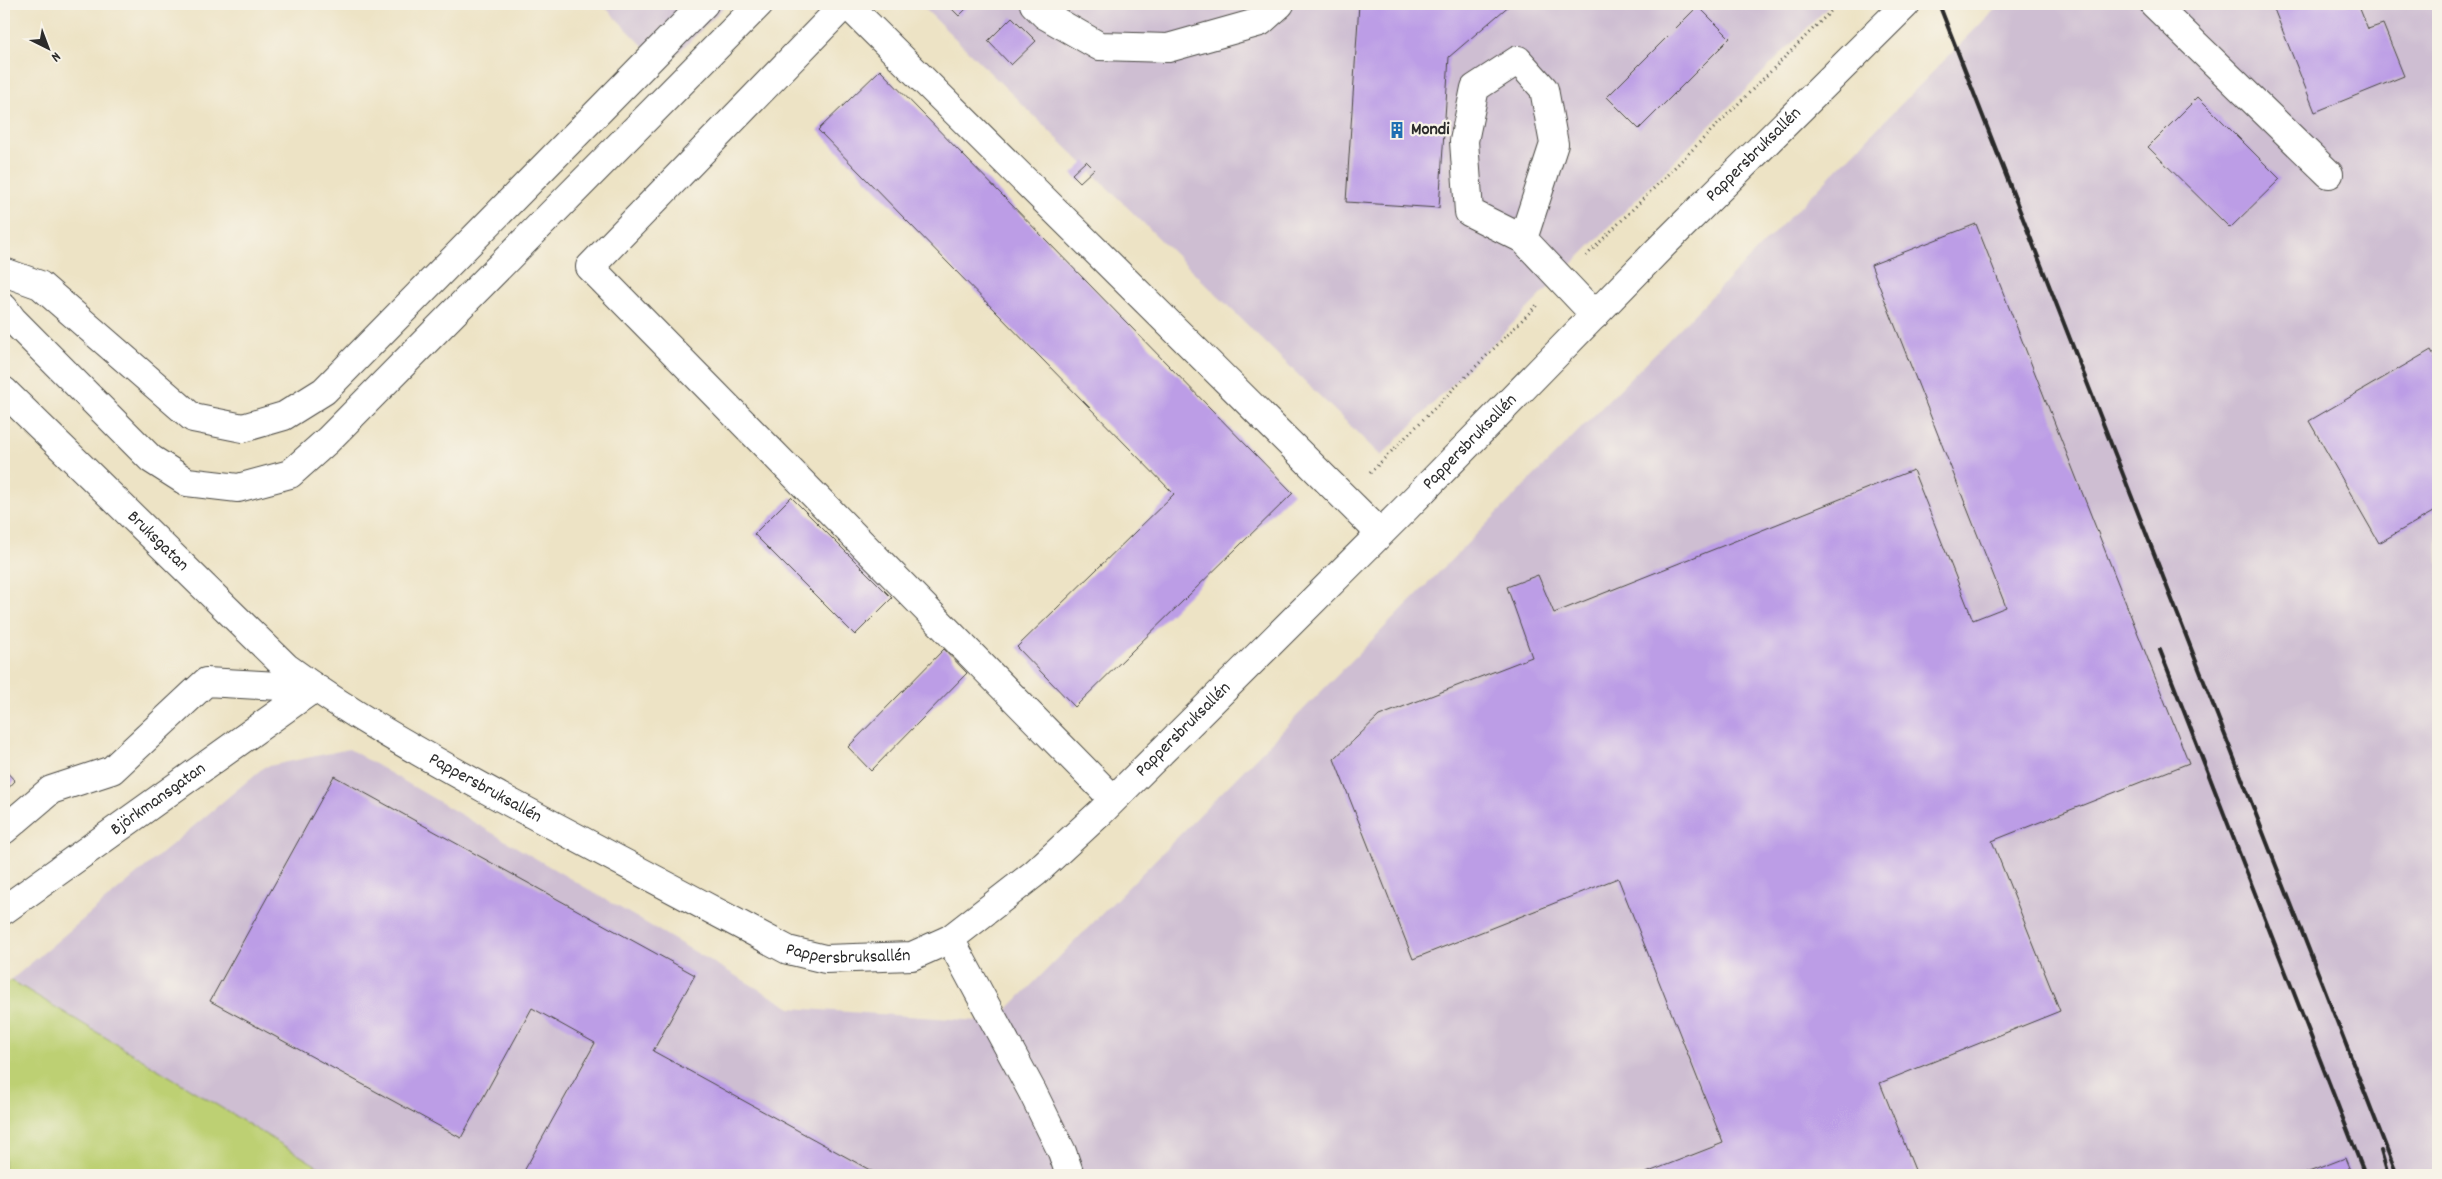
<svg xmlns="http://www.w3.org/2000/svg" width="2442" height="1179" font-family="Dekko,sans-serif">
<rect width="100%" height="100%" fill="#f7f3e8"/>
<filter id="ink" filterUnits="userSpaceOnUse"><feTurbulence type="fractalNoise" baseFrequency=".02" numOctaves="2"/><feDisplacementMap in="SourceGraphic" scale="10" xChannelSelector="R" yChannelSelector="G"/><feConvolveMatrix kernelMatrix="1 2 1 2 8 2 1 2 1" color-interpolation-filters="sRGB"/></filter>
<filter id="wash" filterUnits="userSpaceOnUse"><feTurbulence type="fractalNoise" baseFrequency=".0096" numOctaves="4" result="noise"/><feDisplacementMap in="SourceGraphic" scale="20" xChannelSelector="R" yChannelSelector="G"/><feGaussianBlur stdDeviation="1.12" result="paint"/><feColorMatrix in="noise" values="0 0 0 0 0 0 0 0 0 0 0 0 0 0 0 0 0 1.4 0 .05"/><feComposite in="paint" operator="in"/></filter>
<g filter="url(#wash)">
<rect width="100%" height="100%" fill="#ede3c5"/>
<path fill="#cebed2" d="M602,4H727L664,67Z
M920,4H1831L1381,456Z
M2000,4H2438V1175H332L11,980L264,767L349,749L791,1008L995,1022Z"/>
<path fill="#bdd073" stroke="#747e4f" d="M11,980L332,1175H4V986Z"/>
<g id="blocks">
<path fill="#bc9de6" d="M947,4H966L969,6L959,16Z
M1359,4H1511L1449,57L1439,208L1346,202Z
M2272,4H2358L2368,29L2383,24L2404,76L2315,112Z
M1698,6L1730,38L1639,129L1607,97Z
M1012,17L1036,41L1011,65L988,41Z
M880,70L1293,493L1075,707L1017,647L1174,494L818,130Z
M2198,97L2280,179L2230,228L2148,147Z
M1086,161L1094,169L1080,182L1072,174Z
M1976,224L2189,763L1992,841L2060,1011L1880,1083L1917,1175H1641L1723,1143L1618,878L1413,959L1334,759L1379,716L1532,657L1507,587L1538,575L1554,613L1913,470L1973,620L2006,607L1871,265Z
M2431,350L2438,363V509L2379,543L2309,421Z
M791,497L892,598L855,635L754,534Z
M944,649L967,673L871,771L848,747Z
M4,769L15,781L4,793Z
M334,776L695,975L653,1051L879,1175H527L523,1173L595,1043L532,1008L461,1138L210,1001Z
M2345,1158L2352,1175H2301Z"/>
</g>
</g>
<g filter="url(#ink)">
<use href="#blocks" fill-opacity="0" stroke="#484742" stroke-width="1"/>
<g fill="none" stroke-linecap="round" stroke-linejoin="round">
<g stroke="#484742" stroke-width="30">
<g id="minor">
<path d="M845,4L590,267L1113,799"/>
<path d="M847,4L1380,533"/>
<path d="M1034,4L1045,15L1099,46L1168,48L1260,22L1280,4"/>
<path d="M2154,4L2329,174"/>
<path d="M1523,239L1469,212L1464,141L1475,88L1518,60L1544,89L1554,144L1523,239L1595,315"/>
<path d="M4,272L40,285L193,418L243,428L284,416L324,391L704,4"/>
<path d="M4,308L12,319L151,459L187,482L238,488L290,474L328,440L759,4"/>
<path id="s1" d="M4,391L286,667C354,717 426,756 500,797C596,849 692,899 788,950L825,959L912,956L950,939L1035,873L1101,812L1404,510L1663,245L1906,4"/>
<path d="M4,830L51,790L112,770L206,682L314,688"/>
<path id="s2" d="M4,910L314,688"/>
<path d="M950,939L1032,1091L1062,1152L1070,1175"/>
</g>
</g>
<path stroke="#484742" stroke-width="3" stroke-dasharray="1 4" stroke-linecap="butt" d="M1586,256L1838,4
M1370,473L1539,303"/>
<use href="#minor" stroke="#fff" stroke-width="28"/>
<path stroke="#2b2b2b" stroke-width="4" d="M1939,4L2397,1175
M2160,650L2365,1175
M2381,1151L2388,1175"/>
</g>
</g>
<defs>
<g id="building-bare" transform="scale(1.35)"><path d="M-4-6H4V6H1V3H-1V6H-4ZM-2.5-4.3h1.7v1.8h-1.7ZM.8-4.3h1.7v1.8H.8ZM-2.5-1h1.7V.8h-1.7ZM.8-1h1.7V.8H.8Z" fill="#1f6fb2" stroke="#f7f3e8" stroke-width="2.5" paint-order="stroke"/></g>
</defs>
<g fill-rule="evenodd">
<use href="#building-bare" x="1397" y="130"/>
</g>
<g text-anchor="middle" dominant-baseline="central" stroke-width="4.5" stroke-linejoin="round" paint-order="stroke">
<g font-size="18" font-weight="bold" fill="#2b2b2b" stroke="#f7f3e8" text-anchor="start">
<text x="1411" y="130">Mondi</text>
</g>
<g font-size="18" fill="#2b2b2b" stroke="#f7f3e8">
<text stroke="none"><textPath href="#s1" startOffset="2262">Pappersbruksallén</textPath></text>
<text stroke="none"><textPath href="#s1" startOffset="1858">Pappersbruksallén</textPath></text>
<text stroke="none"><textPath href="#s1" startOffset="215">Bruksgatan</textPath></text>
<text stroke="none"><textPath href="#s1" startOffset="1452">Pappersbruksallén</textPath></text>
<text stroke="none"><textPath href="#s1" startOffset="628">Pappersbruksallén</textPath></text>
<text stroke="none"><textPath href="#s2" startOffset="190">Björkmansgatan</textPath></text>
<text stroke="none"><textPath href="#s1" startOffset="1032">Pappersbruksallén</textPath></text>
</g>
</g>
<rect width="2442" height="1179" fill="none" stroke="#f7f3e8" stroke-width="20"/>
<g transform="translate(48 48) rotate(138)" stroke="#f7f3e8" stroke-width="4" paint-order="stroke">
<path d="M0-4L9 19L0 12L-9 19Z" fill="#2b2b2b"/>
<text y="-8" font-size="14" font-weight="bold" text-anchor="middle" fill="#2b2b2b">N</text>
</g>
</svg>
